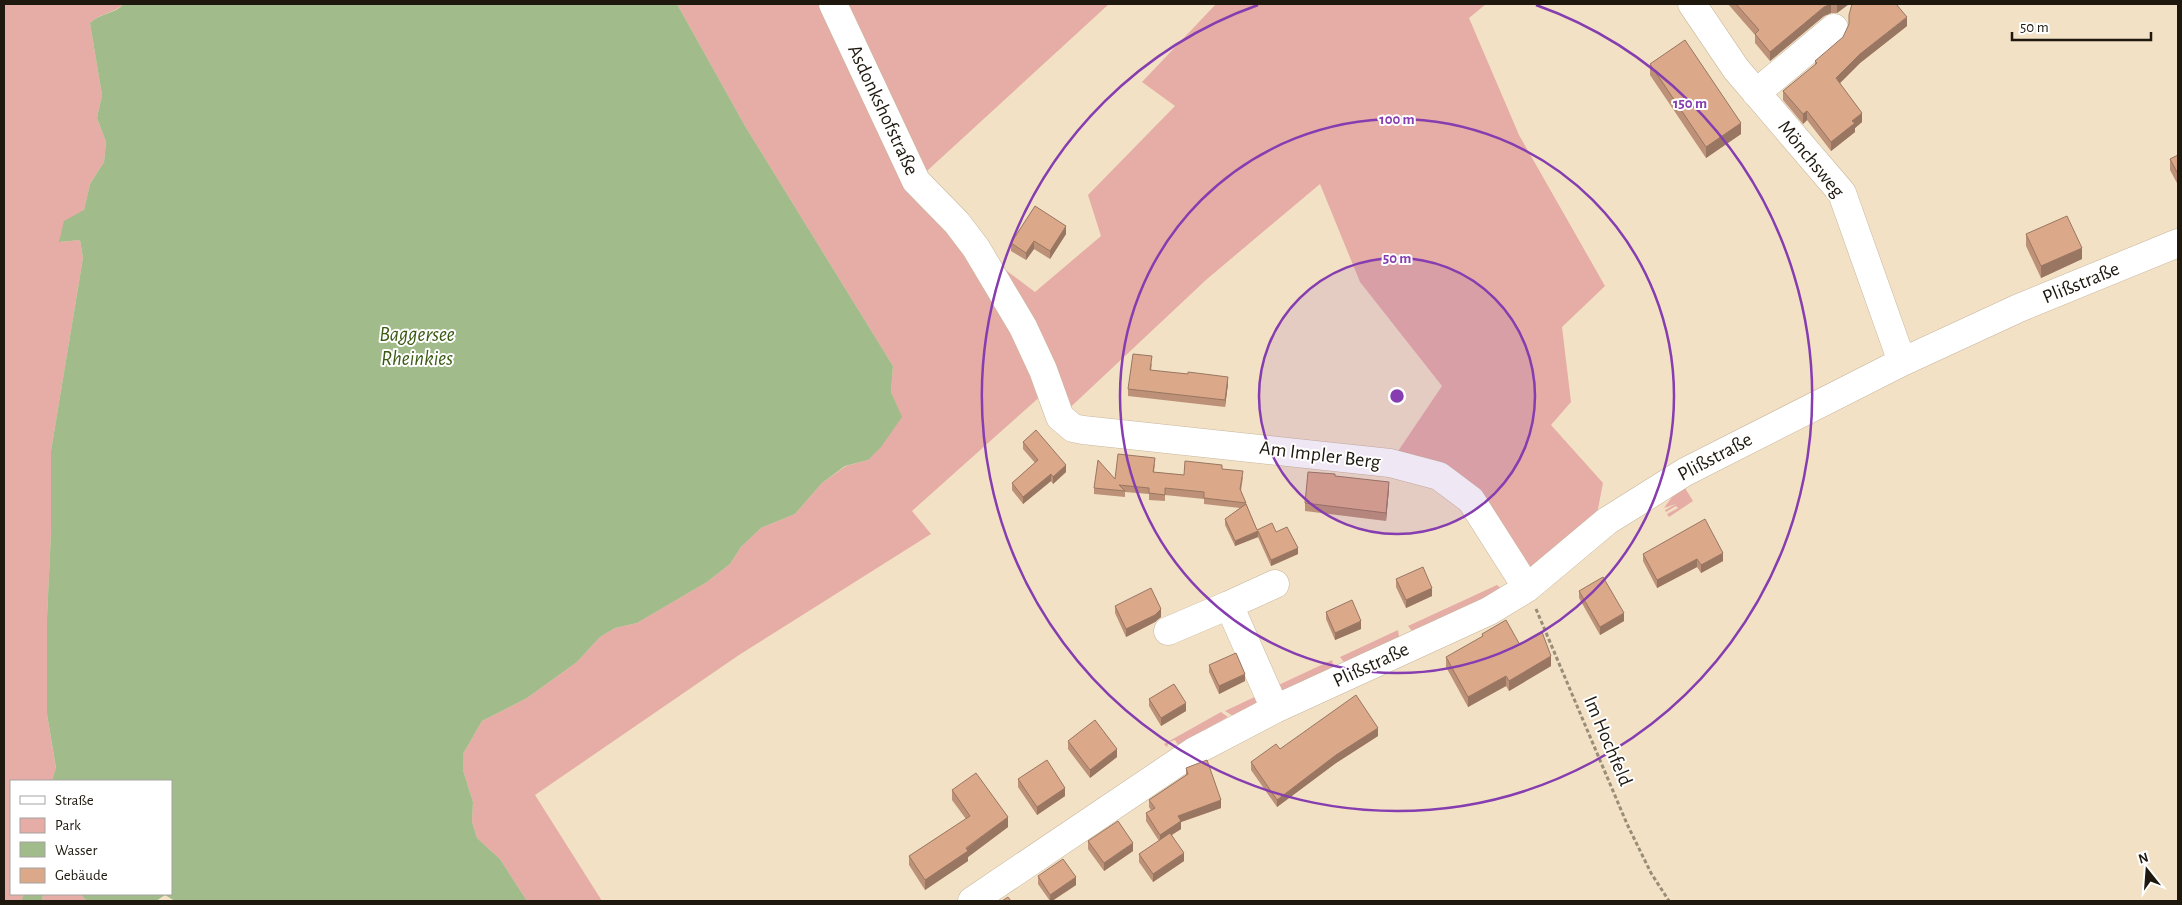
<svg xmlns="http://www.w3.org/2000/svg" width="2182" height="905" font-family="'Alegreya Sans',sans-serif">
<rect width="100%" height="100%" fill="#f2e1c5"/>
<path fill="#e5ada6" d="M4,4H124C115,13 100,13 90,23L102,95L97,118L106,142L104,162L90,184L84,210L60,242L80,240L83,258L51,451V533L47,617V714L56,769L52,781H11V894H24L21,901H4Z
M677,4H1109L916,181L983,270L1043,394L912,511L931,534L739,655L535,795L602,901H527L500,859L477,838L472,822L473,802L463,770V754L482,721L527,698L577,662L600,637L615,628L637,623L707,582L730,564L741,547L761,528L795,514L822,483L846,466L868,460L901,417L891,392L893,366L745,126Z
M1216,4H1486L1469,18L1519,135L1605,286L1562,327L1571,402L1551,425L1603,483L1597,514L1527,588L1471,500L1390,463L1442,386L1360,282L1320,184L1207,279L1060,417L976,248L1035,292L1101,236L1088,195L1175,106L1142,82Z
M1682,483L1693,501L1669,517L1667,514L1678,508L1676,506L1666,512L1665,510L1676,504L1664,508Z
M1497,585L1507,593L1460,609L1412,631L1408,626Z
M1398,630L1400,643L1347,666L1340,657Z
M1332,660L1335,672L1286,696L1272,688Z
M1263,693L1264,701L1233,716L1225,711Z
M1221,712L1228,717L1178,745L1175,740L1169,742L1167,747L1164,744Z
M43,894H80L87,901H42Z"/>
<path fill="#a1bb8a" d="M124,4H677L745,126L893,366L891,392L902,417L881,447L868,460L845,466L822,483L795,514L761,528L741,547L730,564L707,582L637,623L615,628L600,637L577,662L527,698L482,721L463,754V770L473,802L472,822L477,838L500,859L527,901H175L165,895L156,901H87L80,894H171V781H52L56,768L47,714V617L51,533V451L83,258L80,240L59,242L64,221L84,210L90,184L104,162L106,142L97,118L102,95L90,23C100,13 115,14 124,4Z
M24,894H43L42,901H21Z"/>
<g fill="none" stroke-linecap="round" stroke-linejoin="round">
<g stroke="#c7b69c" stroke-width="29">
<path id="minor" d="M833,4L916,181L957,223L976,248L1023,327L1043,370L1060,417L1073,428L1083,430L1390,463L1439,476L1471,500L1527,588
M1692,4L1736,69L1842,193L1902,362
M1756,93L1834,28
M1229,605L1275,584
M1168,631L1229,605L1275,709
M972,901L1193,752L1275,709L1489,611L1527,588L1607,521L1685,472L1902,362L2019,308L2178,243"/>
</g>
<path stroke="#998d78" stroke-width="3" stroke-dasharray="4 2.5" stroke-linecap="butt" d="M1536,609L1627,824L1651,873L1669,901"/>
<use href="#minor" stroke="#fff" stroke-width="28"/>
</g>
<path fill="#bc9177" d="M1728,4H1849L1837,13H1831L1824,16L1770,61L1755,43V35Z
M1907,26L1860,63L1840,83L1862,122L1855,128V132L1831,151L1807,120L1803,124L1783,100V91L1815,65V61Z
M1650,64L1741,134L1706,158L1650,75Z
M2178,155V185L2170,170V159Z
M1066,234L1050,259L1034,249L1026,260L1011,251V243Z
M2026,234L2082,259L2041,278L2026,246Z
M1152,363L1151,371L1188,374L1228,384L1225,407L1128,396V389Z
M1023,442L1066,472L1053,484L1051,481L1023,504L1012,490V483L1035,463L1023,449Z
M1155,464L1154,472L1184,475L1222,469L1243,477L1241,491L1257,530L1276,532L1298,554L1271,566L1258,537L1235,546L1225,525V519L1240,508L1204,504V499L1165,495V501L1149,500V494L1125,492V497L1094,494V488Z
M1335,476L1389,489L1386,521L1305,511V503Z
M1643,554L1723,561L1701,573L1697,567L1657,588L1643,561Z
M1396,579L1432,596L1406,608L1396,587Z
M1579,591L1624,621L1600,635L1579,598Z
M1115,606L1161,617L1155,622L1126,637L1115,613Z
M1326,612L1361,629L1335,640L1326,619Z
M1482,634L1520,645L1551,666L1509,691L1506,686L1468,707L1446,667V657L1482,637Z
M1209,665L1245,681L1219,694L1209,672Z
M1149,699L1186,711L1161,726L1149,706Z
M1378,736L1336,763L1277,807L1251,770V762L1280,749Z
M1068,741L1117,757L1090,778L1068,749Z
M1186,768L1221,808L1181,822V829L1172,835L1184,861L1153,882L1139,862V854L1159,841L1146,821V813L1151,810L1149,807V800L1186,775Z
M1018,779L1065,796L1037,815L1018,787Z
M952,790L1008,827L968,857V861L925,890L909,865V856L966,819L952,800Z
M1088,841L1133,851L1104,871L1088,849Z
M1038,876L1076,885L1052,901H1050L1038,884Z"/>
<path fill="#997661" d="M1831,4V13L1824,16L1770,61V52L1824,7Z
M1837,4H1849L1837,13Z
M1907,17V26L1860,63L1836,87V78L1860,54Z
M1807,111V120L1803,124V114Z
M1862,113V122L1855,128V132L1831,151V142L1852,121Z
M1741,123V134L1706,158V147Z
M1066,226V234L1050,259V251Z
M1034,241V249L1026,260V253Z
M2082,248V259L2041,278V266Z
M1228,377V384L1225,407V400Z
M1066,465V472L1053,484V477Z
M1051,474V481L1023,504V497Z
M1389,482V489L1386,521V513Z
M1258,531V537L1235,546V541Z
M1298,548V554L1271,566V560Z
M1723,553V561L1701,573V565Z
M1697,559V567L1657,588V580Z
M1432,588V596L1406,608V600Z
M1161,609V617L1155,622L1126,637V629Z
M1624,613V621L1600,635V627Z
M1361,621V629L1335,640V633Z
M1551,656V666L1509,691V681Z
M1245,674V681L1219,694V686Z
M1506,676V686L1468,707V697Z
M1186,703V711L1161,726V718Z
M1378,728V736L1336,763L1277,807V800L1336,755Z
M1117,749V757L1090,778V770Z
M1065,788V796L1037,815V807Z
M1221,800V808L1181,822V829L1160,842V835L1178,816Z
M1008,817V827L968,857V861L925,890V880Z
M1133,843V851L1104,871V863Z
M1184,853V861L1153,882V874Z
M1076,877V885L1052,901H1050V895Z"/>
<path fill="#dba98a" stroke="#997661" d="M1736,4H1831L1824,7L1770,52L1755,34L1759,30Z
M1852,4H1896L1907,17L1860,54L1836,78L1862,113L1852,121L1855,123L1831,142L1807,111L1803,114L1783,91L1817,63L1815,61L1843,37L1849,24V15Z
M1685,40L1741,123L1706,147L1650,64Z
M2178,155V174L2170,159Z
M1035,206L1066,226L1050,251L1034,241L1026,253L1011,243Z
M2067,216L2082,248L2041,266L2026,234Z
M1133,354L1152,356L1150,370L1188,374V372L1228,377L1225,400L1128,389Z
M1036,430L1066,465L1053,477L1051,474L1023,497L1012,483L1038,460L1023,442Z
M1118,454L1155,458L1153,472L1184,475L1185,461L1222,465V469L1243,471L1240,489L1246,503L1204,498V492L1165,488V495L1149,493V488L1119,485L1125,491L1094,488L1098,460L1115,479Z
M1308,472L1335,474V476L1389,482L1386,513L1305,503Z
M1246,504L1257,530L1272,523L1276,532L1287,527L1298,548L1271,560L1258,531L1235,541L1225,519Z
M1705,519L1723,553L1701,565L1697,559L1657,580L1643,554Z
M1423,567L1432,588L1406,600L1396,579Z
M1603,577L1624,613L1600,627L1579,591Z
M1151,588L1161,609L1155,615L1126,629L1115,606Z
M1352,600L1361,621L1335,633L1326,612Z
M1506,620L1520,645L1542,632L1551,656L1509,681L1506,676L1468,697L1446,657L1483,636L1482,634Z
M1236,653L1245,674L1219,686L1209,665Z
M1174,684L1186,703L1161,718L1149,699Z
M1356,695L1378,728L1336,755L1277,800L1251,762L1276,744L1280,749Z
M1095,720L1117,749L1090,770L1068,741Z
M1047,760L1065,788L1037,807L1018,779Z
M1207,760L1221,800L1178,816L1181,821L1160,835L1146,813L1155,808L1149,800L1188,774L1186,768Z
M976,773L1008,817L966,848L968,851L925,880L909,856L970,816L952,790Z
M1118,821L1133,843L1104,863L1088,841Z
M1170,833L1184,853L1153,874L1139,854Z
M1063,859L1076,877L1050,895L1038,876Z
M1008,897L1011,901H1002Z"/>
<circle cx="1397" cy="396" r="138" fill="#853db0" fill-opacity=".12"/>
<g fill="none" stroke="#853db0" stroke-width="2.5">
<circle cx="1397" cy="396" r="138"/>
<circle cx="1397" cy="396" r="277"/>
<path d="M1536 5A415 415 0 1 1 1258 5"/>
</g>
<g text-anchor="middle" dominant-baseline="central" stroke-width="4" stroke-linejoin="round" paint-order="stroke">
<g font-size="20" fill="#1e180e" stroke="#fff">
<text transform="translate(883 110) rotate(65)">Asdonkshofstraße</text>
<text transform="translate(1811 159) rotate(51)">Mönchsweg</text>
<text transform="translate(2081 283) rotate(-22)">Plißstraße</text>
<text transform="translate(1320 455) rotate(7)">Am Impler Berg</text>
<text transform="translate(1715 457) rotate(-28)">Plißstraße</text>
<text transform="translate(1371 665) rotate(-25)">Plißstraße</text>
<text transform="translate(1608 741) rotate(67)">Im Hochfeld</text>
</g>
<g font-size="21" font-style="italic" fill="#3b5a13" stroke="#fff">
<text x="417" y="334">Baggersee<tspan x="417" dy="24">Rheinkies</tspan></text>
</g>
</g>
<circle cx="1397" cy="396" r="8" fill="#853db0" stroke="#fff" stroke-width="2.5"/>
<g font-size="15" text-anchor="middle" font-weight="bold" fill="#853db0" stroke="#fff" stroke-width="4" stroke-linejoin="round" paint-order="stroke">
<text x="1690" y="108">150 m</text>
<text x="1397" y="124">100 m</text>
<text x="1397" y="263">50 m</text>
</g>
<rect width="2182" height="905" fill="none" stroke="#1e180e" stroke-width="10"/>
<rect x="10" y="780" width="162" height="115" fill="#ffffff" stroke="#a5a39f"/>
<rect x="20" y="796" width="25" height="8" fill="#ffffff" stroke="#a5a39f"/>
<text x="55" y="805" font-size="15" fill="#1e180e">Straße</text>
<rect x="20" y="818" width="25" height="15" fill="#e5ada6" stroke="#a5a39f"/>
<text x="55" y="830" font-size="15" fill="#1e180e">Park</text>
<rect x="20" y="842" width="25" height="15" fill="#a1bb8a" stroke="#a5a39f"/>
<text x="55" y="855" font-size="15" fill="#1e180e">Wasser</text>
<rect x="20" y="868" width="25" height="15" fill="#dba98a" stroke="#a5a39f"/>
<text x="55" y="880" font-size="15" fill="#1e180e">Gebäude</text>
<g transform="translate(2147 870) rotate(343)" stroke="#ffffff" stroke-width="4" paint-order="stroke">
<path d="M0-4L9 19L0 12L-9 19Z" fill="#1e180e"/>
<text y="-8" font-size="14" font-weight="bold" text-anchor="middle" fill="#1e180e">N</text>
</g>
<path d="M2012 32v8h139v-8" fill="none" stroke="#1e180e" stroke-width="2.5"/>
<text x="2020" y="32" font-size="15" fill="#1e180e" stroke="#ffffff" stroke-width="4" paint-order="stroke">50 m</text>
</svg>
